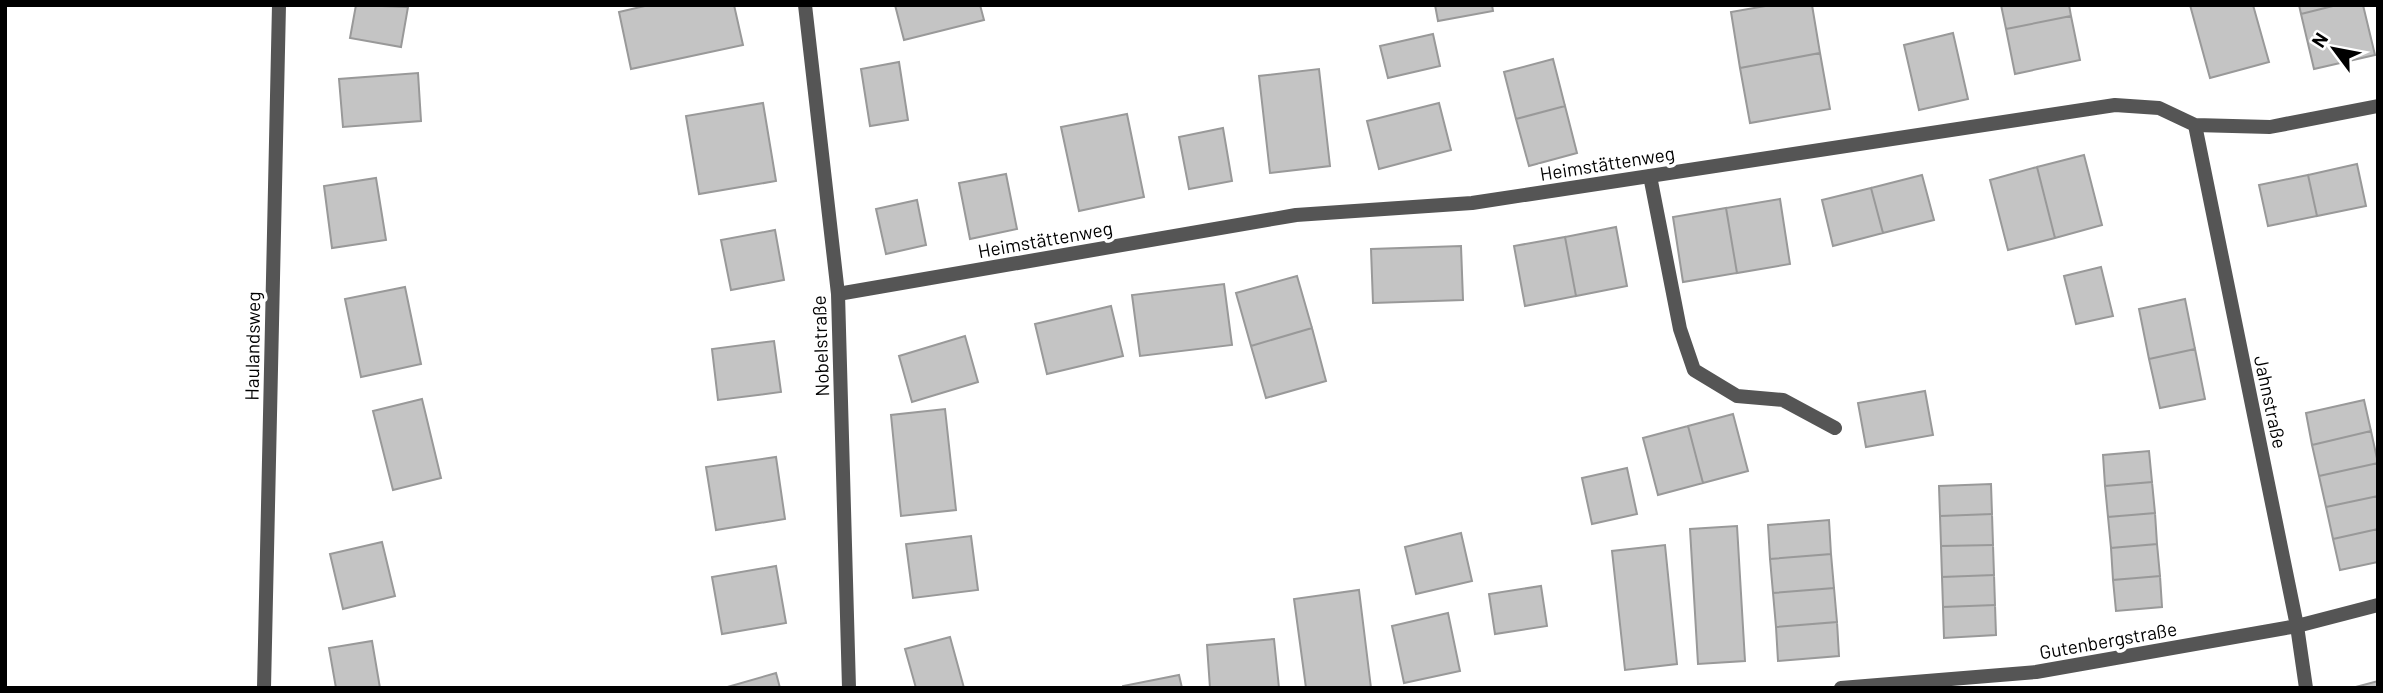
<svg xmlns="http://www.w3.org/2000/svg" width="2383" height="693" font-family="Barlow,sans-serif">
<rect width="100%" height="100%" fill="#fff"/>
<path fill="#c4c4c4" stroke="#999" stroke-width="2" d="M356,5L408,7L401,47L350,38Z
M649,5H734L743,45L631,69L619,12Z
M895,5H980L984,20L904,40Z
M1435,5H1492L1493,11L1438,21Z
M1771,5H1812L1820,53L1740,68L1731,12Z
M2001,5H2069L2071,16L2006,29Z
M2190,5H2253L2269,62L2210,78Z
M2299,5H2337L2301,14Z
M2337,5H2363L2375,55L2314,69L2301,14Z
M2071,16L2080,60L2015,74L2006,29Z
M1953,33L1968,99L1919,110L1904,45Z
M1433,34L1440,66L1388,78L1380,46Z
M1820,53L1830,109L1750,123L1740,68Z
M1553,59L1565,106L1516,119L1504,72Z
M899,62L908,120L870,126L861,69Z
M1319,69L1330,166L1270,173L1259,76Z
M418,73L421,121L343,127L339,79Z
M763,103L776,181L699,194L686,116Z
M1439,103L1451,150L1379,169L1367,121Z
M1565,106L1577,153L1529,166L1516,119Z
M1127,114L1144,197L1079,211L1061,127Z
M1223,128L1232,181L1189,189L1179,137Z
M2084,155L2102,225L2055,238L2037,167Z
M2357,164L2366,206L2317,216L2308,175Z
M2037,167L2055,238L2008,250L1990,180Z
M1006,174L1017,229L970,239L959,183Z
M1922,175L1934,220L1883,233L1871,188Z
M2308,175L2317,216L2268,226L2259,185Z
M376,178L386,240L332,248L324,186Z
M1871,188L1883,233L1833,246L1822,200Z
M1780,199L1790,264L1737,273L1726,208Z
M917,200L926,245L886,254L876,209Z
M1726,208L1737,273L1683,282L1673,217Z
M1616,227L1627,286L1576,296L1565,237Z
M775,230L784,280L731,290L721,240Z
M1565,237L1576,296L1525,306L1514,246Z
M1461,246L1463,300L1373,303L1371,249Z
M2101,267L2113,316L2076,324L2064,276Z
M1297,276L1312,328L1251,346L1236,293Z
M1224,284L1232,345L1140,356L1132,295Z
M405,287L421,364L361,377L345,299Z
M2185,299L2195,349L2149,359L2139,309Z
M1111,306L1123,356L1047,374L1035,324Z
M1312,328L1326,381L1266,398L1251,346Z
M965,336L978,382L912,402L899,356Z
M774,341L781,392L718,400L712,349Z
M2195,349L2205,399L2160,408L2149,359Z
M1925,391L1933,435L1866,447L1858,403Z
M422,399L441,478L393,490L373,411Z
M2364,400L2371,431L2312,445L2306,413Z
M945,409L956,510L901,516L891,415Z
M1733,414L1748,471L1703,483L1688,426Z
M1688,426L1703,483L1658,495L1643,438Z
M2371,431L2378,463L2319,476L2312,445Z
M2149,451L2152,482L2105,486L2103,455Z
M776,457L785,519L716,530L706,467Z
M2378,463V496L2326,507L2319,476Z
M1627,468L1637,514L1592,524L1582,478Z
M2152,482L2155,513L2108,517L2105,486Z
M1991,484L1992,514L1940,516L1939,486Z
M2378,496V529L2333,539L2326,507Z
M2155,513L2157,544L2111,548L2108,517Z
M1992,514L1993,545L1941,546L1940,516Z
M1829,520L1831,554L1770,559L1768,525Z
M1737,526L1745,661L1698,664L1690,529Z
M2378,529V562L2340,570L2333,539Z
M1461,533L1472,581L1416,594L1405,547Z
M971,536L978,590L913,598L906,544Z
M382,542L395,596L343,609L330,554Z
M2157,544L2160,576L2113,580L2111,548Z
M1665,545L1677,664L1625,670L1612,551Z
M1993,545L1994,575L1942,577L1941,546Z
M1831,554L1834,588L1773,593L1770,559Z
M776,566L786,623L722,634L712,577Z
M1994,575L1995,605L1943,607L1942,577Z
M2160,576L2162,607L2116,611L2113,580Z
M1541,586L1547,626L1495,634L1489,594Z
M1834,588L1837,622L1776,627L1773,593Z
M1359,590L1371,688H1306L1294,599Z
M1995,605L1996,635L1944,638L1943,607Z
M1448,613L1460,671L1404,683L1392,626Z
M1837,622L1839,656L1778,661L1776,627Z
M950,637L964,688H916L905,649Z
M1274,639L1279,688H1210L1207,645Z
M372,641L380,688H336L329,648Z
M776,673L780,688H724Z
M1179,675L1182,688H1123V686Z
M2378,681V688H2352Z"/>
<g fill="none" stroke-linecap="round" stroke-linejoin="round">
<path stroke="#555" stroke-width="14" d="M1650,176L1680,329L1694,370L1737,396L1783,400L1835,428"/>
<path stroke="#555" stroke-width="14" d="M805,5L838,294L849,688
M2195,125L2297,626L2306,688
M838,294L1296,215L1472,203L2115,105L2159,108L2195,125L2270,127L2378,106
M264,688L279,5
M1841,688L2036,672L2297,626L2378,605"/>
</g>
<g text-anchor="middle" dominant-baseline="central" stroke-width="7" stroke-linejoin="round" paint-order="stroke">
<g font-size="19" fill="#000" stroke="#fff">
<text transform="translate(1607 163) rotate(-9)">Heimstättenweg</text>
<text transform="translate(1045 239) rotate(-10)">Heimstättenweg</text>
<text transform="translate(252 346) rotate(-89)">Haulandsweg</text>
<text transform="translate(820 346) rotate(-92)">Nobelstraße</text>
<text transform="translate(2271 402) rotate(78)">Jahnstraße</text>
<text transform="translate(2108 640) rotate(-10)">Gutenbergstraße</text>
</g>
</g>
<rect width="2383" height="693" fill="none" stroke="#000000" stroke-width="14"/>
<g transform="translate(2334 49) rotate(302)" stroke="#ffffff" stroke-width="5" paint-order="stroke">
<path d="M0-5L12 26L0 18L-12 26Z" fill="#000000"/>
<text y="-10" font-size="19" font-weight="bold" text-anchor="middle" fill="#000000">N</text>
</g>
</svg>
